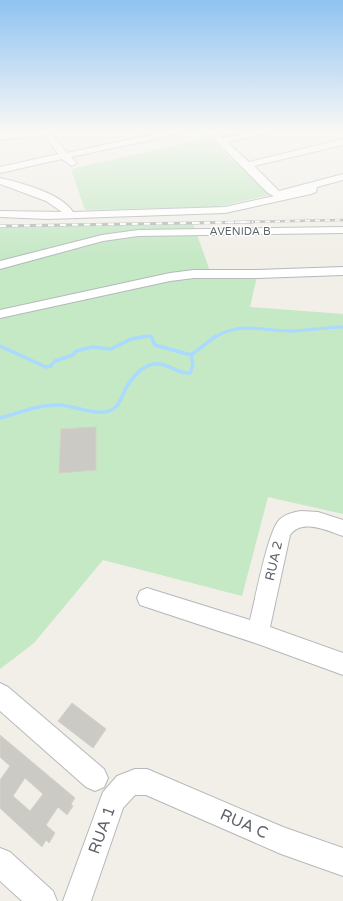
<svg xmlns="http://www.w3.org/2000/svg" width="343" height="901" font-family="'Varela Round',sans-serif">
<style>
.green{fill:#c5e8c5}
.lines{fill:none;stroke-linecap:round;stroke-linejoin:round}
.stream-far1{stroke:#aadaff;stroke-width:3}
.stream{stroke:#aadaff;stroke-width:3.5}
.building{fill:#cccac5;stroke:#d6d1c6;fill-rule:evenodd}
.minor-casing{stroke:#b5b8bc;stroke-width:2}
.minor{fill:#fff;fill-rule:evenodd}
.rail-far1-casing{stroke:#b6b7b8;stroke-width:2.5}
.rail-casing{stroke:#b6b7b8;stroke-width:3}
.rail-far1{stroke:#fff;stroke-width:1.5;stroke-dasharray:5;stroke-linecap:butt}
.rail{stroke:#fff;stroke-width:2;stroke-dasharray:6;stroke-linecap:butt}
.labels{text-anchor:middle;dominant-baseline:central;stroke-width:3;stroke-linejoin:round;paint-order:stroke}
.far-street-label{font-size:11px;fill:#5f6368;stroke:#fff}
.street-label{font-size:13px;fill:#5f6368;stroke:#fff}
.near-street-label{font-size:16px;fill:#5f6368;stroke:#fff}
</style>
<rect width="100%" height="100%" fill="#f1efe8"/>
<!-- green -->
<g class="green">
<polygon points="209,138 270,195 217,207 85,210 71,169"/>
<polygon points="193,223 212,277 257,276 250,307 343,314 343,514 268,497 242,596 103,560 34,643 0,669 0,226"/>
</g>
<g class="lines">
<!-- stream-far1 -->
<g class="stream-far1">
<polyline points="142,337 151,336 152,337"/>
<path d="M215 337C242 321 261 331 290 331 308 331 325 327 343 327"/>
</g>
<!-- stream -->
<g class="stream">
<polyline points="151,336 155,345 191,355"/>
<polyline points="0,346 46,367 51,366 55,361 73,355 76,351 92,347 111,349 131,339 148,336"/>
<path d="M0 418C19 413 40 404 60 405 75 406 90 414 105 412 120 409 120 399 126 388 131 379 140 368 150 365 165 359 176 375 190 373L193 365 191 355 216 336"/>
</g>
</g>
<!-- building -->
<g class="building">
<polygon points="96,427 96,470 59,473 61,429"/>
<polygon points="72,703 106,729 93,748 58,721"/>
<path d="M0 735 75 798 71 804 73 806 67 815 58 807 46 825 55 833 49 843 46 840 42 847 0 808V780L10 766 0 757ZM25 778 43 794 30 811 13 796Z"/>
</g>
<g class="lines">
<!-- minor casing -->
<g class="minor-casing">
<g id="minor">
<polygon points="25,132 51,132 67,153 164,132 178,132 174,135 71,157 77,163 72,166 62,159 0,173 0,167 58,154 44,135 0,140 0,134"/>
<path d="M207 132H216L223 138 251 132H265L264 134 227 142 249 162 343 139V145L254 166 279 191 343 174V180L317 187 316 192 311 194 225 213 47 219 0 217V211L62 212 46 201 0 184V178C21 183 61 193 73 212L225 207 274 196 268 193Z"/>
<polygon points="343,227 343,233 138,236 103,241 0,269 0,261 102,235 138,230"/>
<polygon points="343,267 343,275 257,278 194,278 170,281 0,318 0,310 170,273 194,270 257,270"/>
<path d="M301 511 318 512 343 520V536C328 531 302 518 290 535L270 627 343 653V675L258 644 140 605 137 598 140 591 147 588 250 620C255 601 268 529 280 519 286 514 294 512 301 511Z"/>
<polygon points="0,683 8,687 104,769 108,778 104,787 95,791 86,787 0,711"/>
<polygon points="135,769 147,769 283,827 343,848 343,876 281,854 146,795 135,795 123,808 91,901 63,901 103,792 117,776"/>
<polygon points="0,848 10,852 53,891 57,901 22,901 0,881"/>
</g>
</g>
<!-- minor -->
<use href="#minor" class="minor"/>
<!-- rail-far1 casing -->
<g class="rail-far1-casing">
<polyline id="rail-far1" points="195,223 343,220"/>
</g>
<!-- rail casing -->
<g class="rail-casing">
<polyline id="rail" points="0,226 253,222"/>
</g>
<!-- rail-far1 -->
<use href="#rail-far1" class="rail-far1"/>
<!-- rail -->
<use href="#rail" class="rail"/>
</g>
<!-- sky -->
<linearGradient id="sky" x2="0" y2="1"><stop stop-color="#8fc3f1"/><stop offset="0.51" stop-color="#f9f8f5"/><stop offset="1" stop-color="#f9f8f5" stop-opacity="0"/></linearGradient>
<rect width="343" height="258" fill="url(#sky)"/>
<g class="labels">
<!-- far-street labels -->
<g class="far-street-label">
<text x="240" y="231">AVENIDA B</text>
</g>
<!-- street labels -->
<g class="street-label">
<text transform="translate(274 561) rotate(-77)">RUA 2</text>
</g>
<!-- near-street labels -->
<g class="near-street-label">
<text transform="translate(244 824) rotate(24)">RUA C</text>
<text transform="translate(102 830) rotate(-70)">RUA 1</text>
</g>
</g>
</svg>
